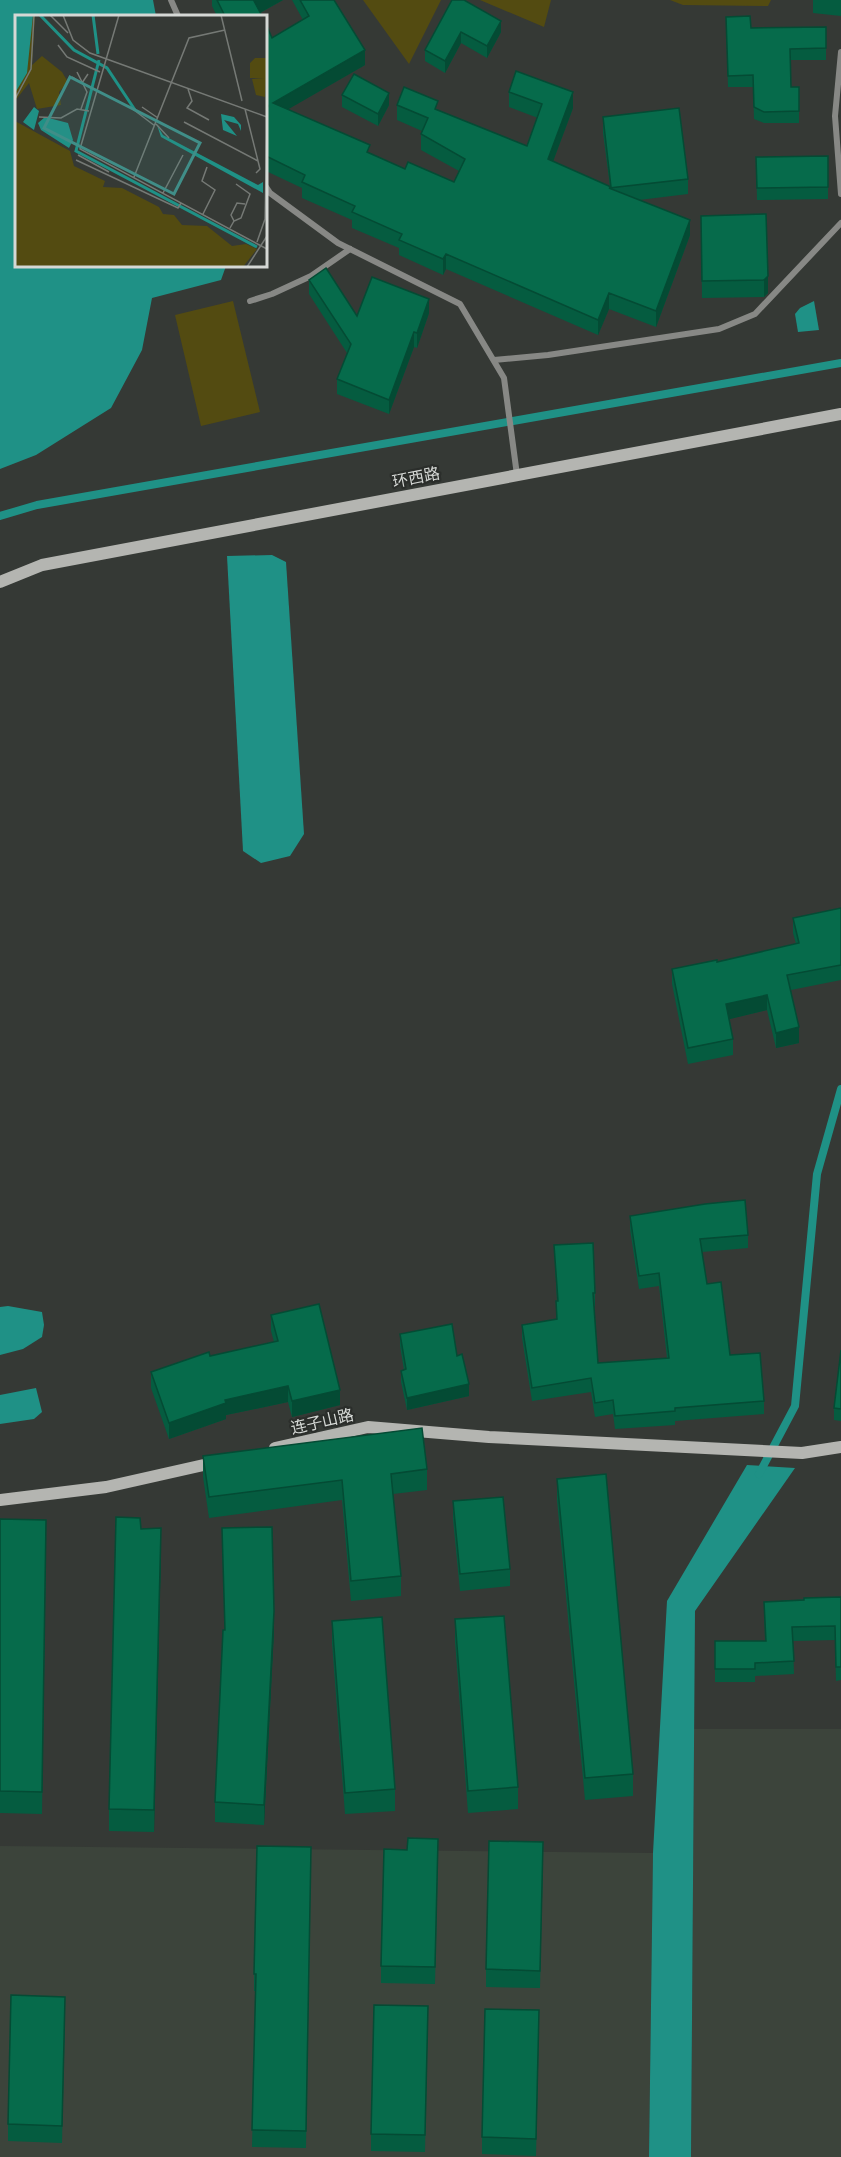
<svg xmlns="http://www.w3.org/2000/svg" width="841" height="2157" font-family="Manrope,'Noto Sans SC',sans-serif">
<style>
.built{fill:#3c443b}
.green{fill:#534b11}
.water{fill:#1f9186}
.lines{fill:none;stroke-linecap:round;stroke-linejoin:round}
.stream{stroke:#1f9186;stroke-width:8}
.street{stroke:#878885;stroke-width:6}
.secondary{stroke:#b4b5b1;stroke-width:12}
.wall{fill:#055c40}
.shaded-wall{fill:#044b34}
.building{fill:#066b4b;stroke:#044b34;stroke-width:1.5}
.labels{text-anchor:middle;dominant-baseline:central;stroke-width:4.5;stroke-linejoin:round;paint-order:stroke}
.street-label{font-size:16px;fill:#d5d8d5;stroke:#2b2e2b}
.inset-river{fill:none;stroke:#1f9186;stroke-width:3}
.inset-road{fill:none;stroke:#757975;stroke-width:1.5}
.view{fill:#408e88;fill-opacity:0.15;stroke:#408e88;stroke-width:3}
.inset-edge{fill:none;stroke:#d5d8d5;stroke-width:3}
</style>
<rect width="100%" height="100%" fill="#353935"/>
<!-- built -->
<g class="built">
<polygon points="694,1729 841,1729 841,2157 691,2157"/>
<polygon points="0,1846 653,1853 649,2157 0,2157"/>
</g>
<!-- green -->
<g class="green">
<polygon points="363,0 441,0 409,64"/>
<polygon points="480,0 551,0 544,27"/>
<polygon points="670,0 771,0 768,6 683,5"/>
<polygon points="233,301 260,412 201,426 175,315"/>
</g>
<!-- water -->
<g class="water">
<polygon points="0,0 153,0 156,16 16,16 16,266 226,266 221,280 152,298 142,350 111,408 36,455 0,469"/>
<polygon points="814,301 819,330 798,332 795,314 800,308"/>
<polygon points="272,555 286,562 304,834 290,856 261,863 243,851 227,556"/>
<polygon points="8,1306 42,1312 44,1325 42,1337 23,1349 0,1355 0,1307"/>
<polygon points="36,1388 42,1412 34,1419 0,1424 0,1395"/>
<polygon points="747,1465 795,1468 695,1611 691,2157 649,2157 653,1853 667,1601"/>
</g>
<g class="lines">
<!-- stream -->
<g class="stream">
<polyline points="0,516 37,505 841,363"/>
<polyline points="759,1474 795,1406 817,1174 841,1089"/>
</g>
<!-- street -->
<g class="street">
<polyline points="171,0 178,16"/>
<polyline points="841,52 835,116 841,194"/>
<polyline points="266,187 270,193 338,243 460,304 504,378 517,475"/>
<polyline points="250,301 272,294 311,276 350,249"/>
<polyline points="494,360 548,355 719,329 755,314 841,223"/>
</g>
<!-- secondary -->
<g class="secondary">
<polyline points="0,582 42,565 841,414"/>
<polyline points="275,1448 368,1427 489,1437 802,1453 841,1447"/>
<polyline points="0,1500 106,1487 217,1462"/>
</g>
</g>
<!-- wall -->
<g class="wall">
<polygon points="212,0 283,0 260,13 262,16 217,16 212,6"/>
<polygon points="292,0 334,0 365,65 288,109 370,153 405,169 454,182 459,171 421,150 421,134 422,131 397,120 397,105 438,110 527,146 538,118 509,107 509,92 573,108 553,161 610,186 603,133 603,117 688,179 688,194 639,200 690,235 656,327 609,309 598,335 446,269 443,275 399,255 399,248 352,228 352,220 302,198 302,188 266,171 266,24 272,38 303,20"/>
<polygon points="452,0 501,32 487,58 461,43 445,73 425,61 425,50"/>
<polygon points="813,0 841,0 841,16 813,13"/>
<polygon points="726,17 751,28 826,27 826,60 790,60 791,87 799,87 799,123 764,123 754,119 753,87 728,87"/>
<polygon points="342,95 389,105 378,126 342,107"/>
<polygon points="828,156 828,199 757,200 756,157"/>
<polygon points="766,214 768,293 764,297 702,298 701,216"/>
<polygon points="309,280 357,316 429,313 417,348 414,347 389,414 337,394 337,379 347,353 309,294"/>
<polygon points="841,908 841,980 791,990 799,1043 776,1048 767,1010 729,1019 733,1039 733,1055 688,1064 672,984 672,969 717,962 796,944 793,933 793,918"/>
<polygon points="630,1216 748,1235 748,1248 702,1252 707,1284 730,1355 764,1401 764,1414 675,1421 675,1425 615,1429 613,1414 595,1417 591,1392 532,1401 522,1338 522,1325 556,1319 556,1301 557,1301 554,1245 595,1293 595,1306 594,1306 598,1363 667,1358 659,1286 639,1289 630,1229"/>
<polygon points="271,1315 340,1405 292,1417 288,1402 226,1415 226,1419 169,1439 151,1388 151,1372 210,1356 274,1342 271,1331"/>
<polygon points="400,1334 457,1356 469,1396 407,1410 401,1382 401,1371 404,1370 400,1346"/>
<polygon points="841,1350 841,1421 834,1420 834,1408"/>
<polygon points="203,1456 427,1469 427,1490 393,1494 401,1576 401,1596 351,1601 342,1500 209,1518 203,1477"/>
<polygon points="557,1479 633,1774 633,1796 585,1800 557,1500"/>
<polygon points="453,1501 510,1569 510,1586 460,1591 453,1519"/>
<polygon points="0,1519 46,1542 42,1814 0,1813"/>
<polygon points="222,1528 274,1631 264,1825 215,1822 215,1802 225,1630"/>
<polygon points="141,1529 161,1550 154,1832 109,1831 109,1809"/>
<polygon points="841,1597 841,1680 836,1681 835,1640 793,1641 794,1674 755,1676 755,1682 715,1682 715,1641 765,1641 764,1602"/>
<polygon points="455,1619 518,1787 518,1809 468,1813 455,1641"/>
<polygon points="332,1621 395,1789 395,1811 345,1814 332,1643"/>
<polygon points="311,1847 306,2148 252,2147 256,1991 254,1991 254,1974"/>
<polygon points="438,1856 435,1984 381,1983 381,1966"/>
<polygon points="543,1859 540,1988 486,1987 486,1969"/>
<polygon points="428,2006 425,2152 371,2151 371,2134"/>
<polygon points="65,2014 62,2143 8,2141 8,2124"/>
<polygon points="539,2027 536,2156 482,2154 482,2137"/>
</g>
<!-- shaded-wall -->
<g class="shaded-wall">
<polygon points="255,0 283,0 254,16 254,1"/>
<polygon points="501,21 501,32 487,58 487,46"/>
<polygon points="461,32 461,43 445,73 445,61"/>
<polygon points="365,50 365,65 273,118 273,103"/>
<polygon points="573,92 573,108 548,175 548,159"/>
<polygon points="389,93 389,105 378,126 378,114"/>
<polygon points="690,220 690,235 656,327 656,311"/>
<polygon points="446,254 446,269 443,275 443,259"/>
<polygon points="768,276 768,293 764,297 764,280"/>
<polygon points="609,293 609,309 598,335 598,320"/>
<polygon points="429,299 429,313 417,348 417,333"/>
<polygon points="414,332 414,347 389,414 389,400"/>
<polygon points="767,995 767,1010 726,1020 726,1004"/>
<polygon points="799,1027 799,1043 776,1048 776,1033"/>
<polygon points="469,1384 469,1396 407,1410 407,1398"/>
<polygon points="288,1386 288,1402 226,1415 226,1419 169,1439 169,1423 225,1400"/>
<polygon points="340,1390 340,1405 292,1417 292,1401"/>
<polygon points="161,1528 161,1550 154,1832 154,1810"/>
<polygon points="274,1611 274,1631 264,1825 264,1805"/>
</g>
<!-- building -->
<g class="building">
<polygon points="217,0 255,0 254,1 262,16 225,16"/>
<polygon points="300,0 334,0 365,50 273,103 370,145 367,152 405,169 408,162 454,182 465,159 421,134 428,118 397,105 404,87 438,101 435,109 527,146 542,104 509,92 516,71 573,92 548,159 611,187 603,117 679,108 688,179 609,188 690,220 656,311 609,293 598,320 446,254 443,259 399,240 402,234 352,212 355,206 302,182 305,175 266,156 266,111 268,106 266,101 266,24 272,38 309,16"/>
<polygon points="452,0 464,0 501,21 487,46 461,32 445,61 425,50"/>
<polygon points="750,16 751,28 826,27 826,48 790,49 791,87 799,87 799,111 764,112 754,107 753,75 728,76 726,17"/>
<polygon points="354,74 389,93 378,114 342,95"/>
<polygon points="828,156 828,187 757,188 756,157"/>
<polygon points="766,214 768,276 764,280 702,281 701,216"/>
<polygon points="326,268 357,316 372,277 429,299 417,333 414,332 389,400 337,379 351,344 309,280"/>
<polygon points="841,908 841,965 787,975 799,1027 776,1033 767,995 726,1004 733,1039 688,1048 672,969 717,960 717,962 799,943 793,918"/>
<polygon points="745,1200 748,1235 700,1239 707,1284 721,1282 730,1355 760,1353 764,1401 675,1408 675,1411 615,1416 613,1400 595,1403 591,1378 532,1388 522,1325 557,1319 556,1301 558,1301 554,1245 593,1243 595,1293 593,1293 598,1363 669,1358 659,1273 639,1276 630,1216 705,1204"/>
<polygon points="319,1304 340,1390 292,1401 288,1386 225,1400 226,1403 169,1423 151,1372 209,1352 210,1356 278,1341 271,1315"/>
<polygon points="452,1324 457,1356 462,1354 469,1384 407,1398 401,1371 406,1369 400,1334"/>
<polygon points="841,1350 841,1409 834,1408"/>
<polygon points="422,1428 427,1469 391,1474 401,1576 351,1581 342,1480 209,1497 203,1456"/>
<polygon points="606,1474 633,1774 585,1778 557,1479"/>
<polygon points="503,1497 510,1569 460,1574 453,1501"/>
<polygon points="116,1517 140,1518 141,1529 161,1528 154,1810 109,1809"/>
<polygon points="0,1519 46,1520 42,1792 0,1791"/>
<polygon points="272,1527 274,1611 264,1805 215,1802 223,1630 225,1630 222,1528"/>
<polygon points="841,1597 841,1667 836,1667 835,1626 792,1627 794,1661 755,1663 755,1669 715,1669 715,1641 766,1641 764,1602 804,1600 804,1598"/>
<polygon points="504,1616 518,1787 468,1791 455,1619"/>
<polygon points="382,1617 395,1789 345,1793 332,1621"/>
<polygon points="408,1838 438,1839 435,1967 381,1966 384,1849 407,1850"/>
<polygon points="489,1841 543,1842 540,1971 486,1969"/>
<polygon points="257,1846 311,1847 306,2131 252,2130 256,1974 254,1974"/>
<polygon points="11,1995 65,1997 62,2126 8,2124"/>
<polygon points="374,2005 428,2006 425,2135 371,2134"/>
<polygon points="485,2009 539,2010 536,2139 482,2137"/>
</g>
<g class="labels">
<!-- street labels -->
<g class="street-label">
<text transform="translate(416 477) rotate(-11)">环西路</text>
<text transform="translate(322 1421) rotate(-13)">连子山路</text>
</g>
</g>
<!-- overview -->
<g transform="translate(15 15)">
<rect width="252" height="252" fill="#353935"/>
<path d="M0 0H20L17 50 27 41 47 57 53 67 44 77 46 90 22 94 14 68 0 86ZM240 43H252L250 82 241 80 237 64 249 63H235V48ZM0 106 55 136 59 151 90 166 88 172 107 173 144 192 148 199 159 200 167 210 192 211 217 231 231 229 242 234 228 252H0Z" fill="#534b11"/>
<path d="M0 0H18L12 58 0 78ZM19 92 24 96 19 115 8 107ZM206 99 219 102 226 110V116L223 109 209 105 222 121 208 115ZM30 102 53 108 58 125 54 133 26 115 23 108ZM142 110 148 120 243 170 248 167V178L146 122Z" fill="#1f9186"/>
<path class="inset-river" d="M25 0 59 35 92 53 120 95M78 0 83 39M84 45 61 136 242 232"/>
<path class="inset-road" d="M35 0 53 18M48 0 58 25 75 38 252 102M104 0 65 134 252 234M206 0 227 86M43 30 52 42 85 57M62 57 72 77 66 94M57 62 67 68 73 59M173 74 177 86 172 93 194 105M0 84 16 54 19 0M115 92 140 111M127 92 143 103M230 94 245 154 241 158M24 102 46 103 62 94 74 96M169 107 243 146M141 109 154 123M63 140 94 157M61 145 163 193 166 188M119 162 174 23 210 15M148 178 168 140M188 199 200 175 187 166 192 152M219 206 216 200 222 188 230 189M215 213 219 206 226 203 235 179 221 169M242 227 250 204 252 108M232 252 252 221"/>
<path class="view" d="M55 62 185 128 159 179 29 113Z"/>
<rect width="252" height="252" class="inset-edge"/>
</g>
</svg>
